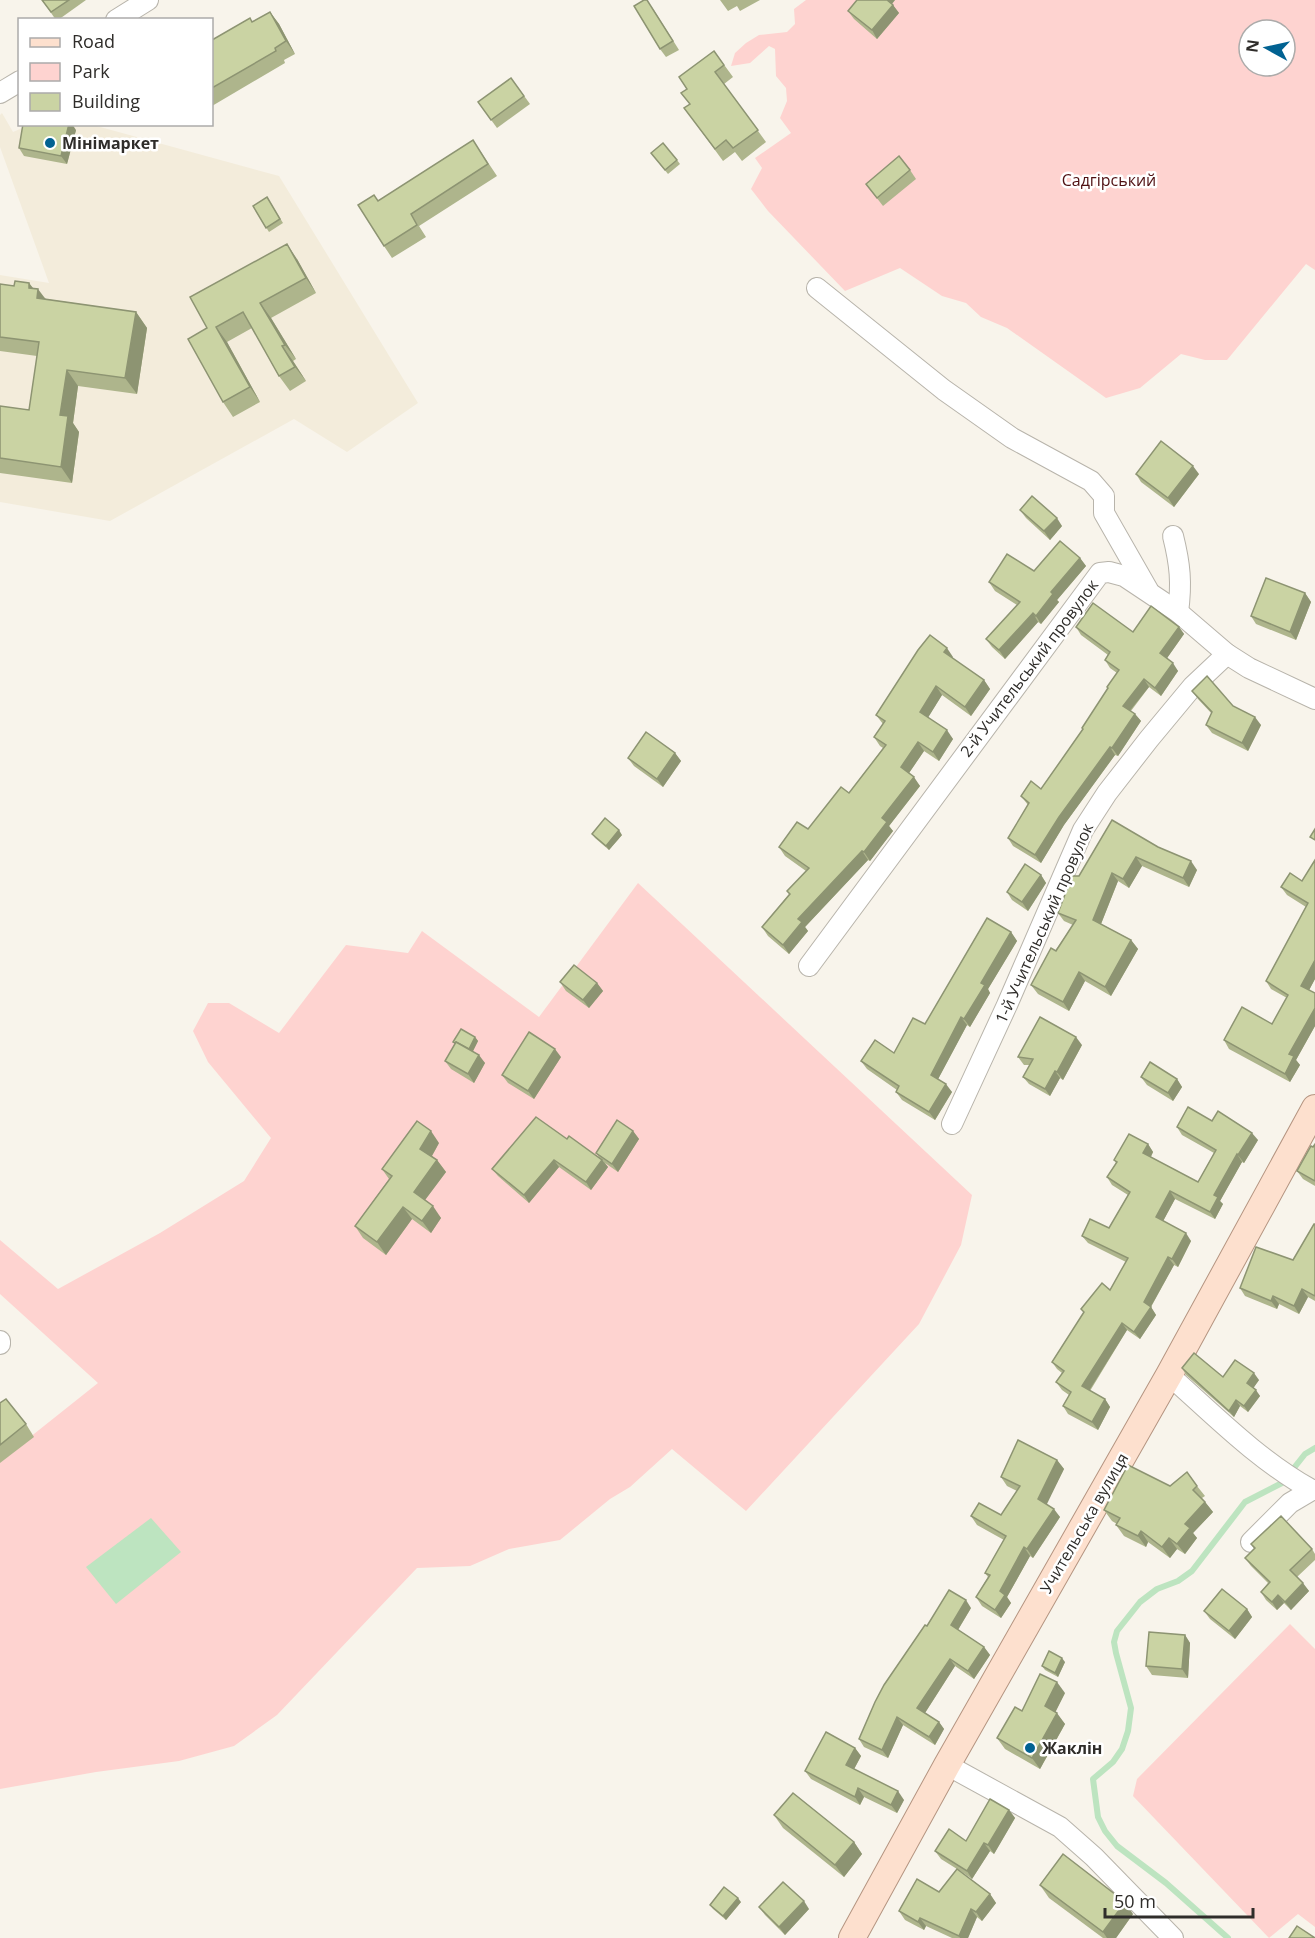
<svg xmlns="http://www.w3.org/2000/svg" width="1315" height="1938" font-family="'Open Sans',sans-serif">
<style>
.built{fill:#f3ecdb}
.green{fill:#fed3d0;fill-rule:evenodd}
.water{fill:#bde4c0}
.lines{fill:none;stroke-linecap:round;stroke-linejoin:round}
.stream{stroke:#bde4c0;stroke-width:6}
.minor-casing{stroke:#b8b4ab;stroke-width:22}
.major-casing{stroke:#b49480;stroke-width:28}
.minor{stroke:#fff;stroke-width:20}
.major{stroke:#fde0ce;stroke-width:26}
.wall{fill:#aeb58c}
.shaded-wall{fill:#8d9472}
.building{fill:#cad3a3;stroke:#8d9472;stroke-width:1.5}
.poi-dot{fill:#016292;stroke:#fff;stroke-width:2}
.labels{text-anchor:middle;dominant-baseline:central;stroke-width:5;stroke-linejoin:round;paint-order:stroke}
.poi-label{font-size:16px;font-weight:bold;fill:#2f2d2a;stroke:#fff;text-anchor:start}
.park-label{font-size:16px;fill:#4f1012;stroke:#fff}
.street-label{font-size:16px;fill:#2f2d2a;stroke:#fff}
</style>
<rect width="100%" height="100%" fill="#f8f4eb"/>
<!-- built -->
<polygon class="built" points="2,113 13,132 29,125 93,125 279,176 418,403 347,452 294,419 110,521 0,502 0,275 49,283 0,147 0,115"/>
<!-- green -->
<g class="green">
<path d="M806 0H1315V270L1306 264 1227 360H1205L1181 354 1140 388 1106 398 1007 328 981 317 966 303 942 296 900 268 845 291 768 211 751 189 762 168 755 158 791 133 780 118 787 101 786 88 776 76 775 49 769 46 750 63 731 66 735 53 746 43 759 35 787 32 795 24 794 9ZM1249 30H1285V66H1249Z"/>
<polygon points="638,883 972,1195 961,1245 919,1324 746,1511 672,1449 630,1487 610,1499 560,1540 509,1549 470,1566 417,1568 277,1715 234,1746 179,1761 96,1772 0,1789 0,1461 98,1383 0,1294 0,1240 58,1289 160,1233 244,1181 271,1138 208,1062 193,1031 208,1003 229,1003 279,1033 346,945 408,953 422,931 539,1017"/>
<polygon points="1290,1624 1315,1649 1315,1927 1298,1914 1269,1938 1133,1796 1137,1779"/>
</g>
<!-- water -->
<polygon class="water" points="151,1518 181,1552 116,1604 86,1567"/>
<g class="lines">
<!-- stream -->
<polyline class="stream" points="1228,1938 1166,1883 1117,1846 1105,1831 1098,1817 1093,1779 1113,1762 1122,1749 1128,1731 1131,1708 1116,1653 1114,1642 1117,1631 1140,1602 1157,1589 1178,1581 1192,1571 1245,1502 1282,1483 1305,1454 1315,1448"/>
<!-- minor casing -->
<g class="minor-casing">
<g id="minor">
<polyline points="116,20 148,0"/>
<polyline points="0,93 20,81"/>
<polyline points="817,288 944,390 1012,438 1091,481 1104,496 1104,513 1148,590"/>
<path d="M1173 536C1180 564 1182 583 1178 612"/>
<polyline points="809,966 1100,573 1109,572 1124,576 1178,612 1227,654 1249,668 1315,699"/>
<polyline points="952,1124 1007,1005 1083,830 1107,793 1149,739 1193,686 1227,654"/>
<polyline points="0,1341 0,1344"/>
<path d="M1169 1375C1215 1416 1258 1460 1312 1490H1315"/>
<polyline points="1251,1542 1290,1503 1312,1490"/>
<polyline points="947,1765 1060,1827 1094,1857 1173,1938"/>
</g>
</g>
<!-- major casing -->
<g class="major-casing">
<polyline id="major" points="852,1938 947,1765 1169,1375 1315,1108"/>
</g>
<!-- minor -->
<use href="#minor" class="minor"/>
<!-- major -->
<use href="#major" class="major"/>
</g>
<!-- wall -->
<g class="wall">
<polygon points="42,0 86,0 58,20 56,20"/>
<polygon points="720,0 760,0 740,11 737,6 728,11"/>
<polygon points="895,0 892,4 899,13 877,39 854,19 848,11"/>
<polygon points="652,7 679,50 666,57 660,49"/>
<polygon points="270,12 279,24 295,54 284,60 285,63 212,106 212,40 250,18 252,22"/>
<polygon points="714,51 733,77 724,84 766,142 742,161 735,152 723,161 693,120 687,89"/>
<polygon points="511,78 530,104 497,128 478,102"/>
<polygon points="76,130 67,164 24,156 19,148"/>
<polygon points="481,152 497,176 419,226 426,237 392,258 384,246 378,201"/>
<polygon points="654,157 677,160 680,164 668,174"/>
<polygon points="910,170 916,179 883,206 866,184"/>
<polygon points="267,197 283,223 269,232 253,206"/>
<polygon points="297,259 316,293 271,318 296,359 293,361 306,381 290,391 279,376 252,328 227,342 260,402 233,417 223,402 207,328"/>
<polygon points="29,283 33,288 46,299 136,312 147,328 137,394 78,386 73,423 79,432 72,483 0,473 0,406 29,410 37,356 0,351 0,284 14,286"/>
<polygon points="1136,474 1199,474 1174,507 1141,482"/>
<polygon points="1020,510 1062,526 1050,540 1026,518"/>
<polygon points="1080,558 1086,566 1057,600 1059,602 1041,624 1038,622 1005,659 992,647 986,639 1017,605 995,591 989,582 1034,571"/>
<polygon points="1305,593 1311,602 1296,640 1256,624 1251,616"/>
<polygon points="1076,627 1133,632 1179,627 1184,634 1167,658 1178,671 1161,696 1149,687 1131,711 1135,714 1141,721 1118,756 1115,755 1064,825 1041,863 1013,846 1008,838 1028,805 1021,796 1041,789 1083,729 1082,728 1108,689 1107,687 1117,673 1110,668 1105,660 1108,655 1081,635"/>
<polygon points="953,657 952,658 984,680 990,689 971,716 942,695 928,717 953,739 939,761 924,751 909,773 920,786 889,826 893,831 870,861 868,860 805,927 808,931 789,954 768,936 762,927 789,894 787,891 806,871 785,856 779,847 808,829 849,793 883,748 880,746 874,737 883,724 876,715"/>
<polygon points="1192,691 1261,725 1248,751 1212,733 1206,725 1212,714 1198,699"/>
<polygon points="675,753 681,761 663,787 634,766 628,758"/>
<polygon points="592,834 622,835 609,850 595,838"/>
<polygon points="1158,847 1197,870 1189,887 1142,866 1129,888 1118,881 1101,924 1131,940 1138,949 1111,996 1085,981 1069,1011 1038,994 1031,985 1073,925 1064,921 1058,913 1079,876"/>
<polygon points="1315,860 1315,979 1309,990 1315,993 1315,1026 1296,1060 1300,1065 1290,1082 1229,1049 1224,1040 1272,1024 1287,998 1271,989 1266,981 1306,907 1287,895 1281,887 1302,881"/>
<polygon points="1041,875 1046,883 1028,911 1012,900 1007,892"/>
<polygon points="1011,932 1017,941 988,989 990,993 970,1027 967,1025 938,1079 952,1092 935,1120 902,1100 896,1092 897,1090 867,1069 861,1061 894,1053 925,1024"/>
<polygon points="560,982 597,983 603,991 589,1008 566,991"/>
<polygon points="475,1037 478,1041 473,1051 485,1063 474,1083 451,1069 445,1061 455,1044 453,1042"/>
<polygon points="1082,1045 1063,1080 1060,1078 1050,1096 1029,1084 1023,1077 1030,1065 1024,1065 1018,1057"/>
<polygon points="561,1057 534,1099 508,1083 502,1075"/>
<polygon points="1141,1077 1177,1079 1182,1087 1173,1101 1147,1085"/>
<polygon points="1212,1121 1258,1140 1244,1163 1242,1162 1220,1201 1223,1204 1215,1219 1175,1199 1163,1221 1191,1241 1178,1267 1174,1265 1151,1307 1156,1315 1140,1339 1127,1330 1090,1391 1105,1399 1110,1407 1098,1430 1068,1414 1063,1406 1069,1395 1062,1390 1056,1382 1062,1373 1057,1369 1052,1362 1084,1313 1081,1309 1110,1290 1126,1262 1088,1243 1082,1236 1109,1228 1128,1195 1112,1185 1107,1177 1116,1163 1114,1160 1148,1144 1153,1152 1151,1157 1198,1182 1214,1153 1182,1135 1177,1127"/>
<polygon points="633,1131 639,1139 618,1172 605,1163 608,1167 591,1190 559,1167 529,1203 498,1176 492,1169 567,1139 599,1157 596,1153"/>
<polygon points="439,1143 432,1156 437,1160 446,1172 425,1200 441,1218 431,1233 412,1219 386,1255 363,1238 355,1226 389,1179 382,1169"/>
<polygon points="1315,1144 1315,1186 1303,1179 1297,1171"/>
<polygon points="1315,1224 1315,1301 1308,1297 1299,1314 1279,1304 1277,1309 1245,1296 1240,1288 1293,1260"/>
<polygon points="1182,1368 1223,1377 1259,1380 1253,1388 1260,1396 1248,1412 1240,1406 1234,1417 1186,1375"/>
<polygon points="0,1403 26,1424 34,1437 0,1463"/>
<polygon points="1057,1460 1064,1469 1046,1504 1060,1517 1033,1558 1030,1556 1007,1597 1011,1603 1001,1618 982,1606 976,1597 988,1577 985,1573 1004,1540 977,1525 971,1516 1001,1515 1017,1491 1007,1486 1001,1477"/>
<polygon points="1170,1486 1197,1486 1205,1496 1202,1498 1213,1512 1193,1533 1197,1538 1185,1554 1177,1549 1170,1558 1148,1542 1146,1547 1124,1536 1116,1525 1117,1524 1112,1521 1104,1510"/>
<polygon points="1251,1544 1312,1549 1315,1554 1315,1560 1297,1577 1309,1591 1291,1610 1284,1603 1277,1610 1266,1600 1261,1592 1268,1583 1251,1566 1245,1558 1254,1549"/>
<polygon points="971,1608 958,1630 984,1647 990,1655 974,1679 955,1666 925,1713 939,1722 944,1729 935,1745 903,1725 888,1758 864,1747 859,1739 927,1626"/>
<polygon points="1247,1609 1252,1617 1235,1639 1210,1619 1204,1611"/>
<polygon points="1185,1635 1190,1643 1188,1678 1152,1675 1146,1666"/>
<polygon points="1065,1662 1058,1677 1045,1670 1042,1666"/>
<polygon points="1065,1693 1055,1712 1065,1724 1040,1769 1005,1749 997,1738 1022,1711"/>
<polygon points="855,1748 861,1756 854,1769 904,1800 897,1813 864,1797 860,1805 811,1779 805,1771"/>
<polygon points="1009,1810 1015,1818 994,1854 990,1851 972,1879 959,1870 990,1894 996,1903 982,1921 977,1917 968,1938 952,1938 926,1926 924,1930 905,1920 899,1911 939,1892 957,1869 941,1859 935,1851 966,1841"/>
<polygon points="774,1815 854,1842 862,1854 844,1877 783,1828"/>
<polygon points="1040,1885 1133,1914 1116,1938 1103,1938 1049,1898"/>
<polygon points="741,1902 726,1920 713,1909 710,1905"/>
<polygon points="759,1907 809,1909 785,1935 765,1915"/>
</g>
<!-- shaded-wall -->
<g class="shaded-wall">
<polygon points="886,0 895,0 890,6"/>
<polygon points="893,5 899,13 877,39 872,30"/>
<polygon points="270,12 279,24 295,54 286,41"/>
<polygon points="69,124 72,124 76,130 67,164 61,156"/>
<polygon points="287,244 297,259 316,293 306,278"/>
<polygon points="29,283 38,295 38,289 50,305 49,314 29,288"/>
<polygon points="260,303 271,318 296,359 285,345"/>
<polygon points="136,312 147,328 137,394 125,378"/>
<polygon points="216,327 227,342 260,402 250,387"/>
<polygon points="282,346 293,361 306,381 295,367"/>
<polygon points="67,370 78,386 73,423 79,432 72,483 61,467 60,415"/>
<polygon points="1193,466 1199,474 1174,507 1168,498"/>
<polygon points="1057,518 1062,526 1050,540 1044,531"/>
<polygon points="1080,558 1086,566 1057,600 1059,602 1041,624 1036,616 1051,592"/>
<polygon points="1305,593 1311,602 1296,640 1290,632"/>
<polygon points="1033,613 1038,622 1005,659 999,650"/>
<polygon points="1179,627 1184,634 1165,661 1160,653"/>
<polygon points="947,648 953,657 950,661 944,652"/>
<polygon points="1173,663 1178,671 1161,696 1155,688"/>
<polygon points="1144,679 1149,687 1128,713 1123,706"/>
<polygon points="984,680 990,689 971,716 965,707"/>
<polygon points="936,686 942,695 926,721 920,712"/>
<polygon points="1135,714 1141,721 1118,756 1112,748"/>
<polygon points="1255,717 1261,725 1248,751 1242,743"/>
<polygon points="947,730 953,739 939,761 933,752"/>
<polygon points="918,742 924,751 907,776 901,767"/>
<polygon points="1110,747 1115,755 1064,825 1041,863 1035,855 1059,817"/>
<polygon points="675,753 681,761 663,787 657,779"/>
<polygon points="914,777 920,786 889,826 893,831 870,861 864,852 882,818"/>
<polygon points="619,830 622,835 609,850 606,846"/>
<polygon points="862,851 868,860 805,927 808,931 789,954 783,945 798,919"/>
<polygon points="1136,857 1142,866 1129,888 1123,879"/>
<polygon points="1191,861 1197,870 1189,887 1183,878"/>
<polygon points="1112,873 1118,881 1099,929 1093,920"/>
<polygon points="1041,875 1046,883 1028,911 1022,902"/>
<polygon points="1011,932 1017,941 988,989 990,993 970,1027 964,1019 981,983"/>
<polygon points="1131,940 1138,949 1111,996 1105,987"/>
<polygon points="1315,960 1315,979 1307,994 1301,986"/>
<polygon points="1079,972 1085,981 1069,1011 1063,1002"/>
<polygon points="597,983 603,991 589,1008 583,1000"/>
<polygon points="1315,1008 1315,1026 1296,1060 1300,1065 1290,1082 1285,1074 1289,1054"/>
<polygon points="961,1017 967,1025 936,1083 931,1075"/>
<polygon points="475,1037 478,1041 471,1055 468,1051"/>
<polygon points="1076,1037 1082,1045 1063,1080 1057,1072"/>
<polygon points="555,1049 561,1057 534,1099 528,1091"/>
<polygon points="479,1055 485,1063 474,1083 468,1074"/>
<polygon points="1055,1071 1060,1078 1050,1096 1045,1089"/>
<polygon points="1177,1079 1182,1087 1173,1101 1168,1093"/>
<polygon points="946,1084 952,1092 935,1120 929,1112"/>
<polygon points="431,1131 439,1143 429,1161 420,1149"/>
<polygon points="633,1131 639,1139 618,1172 612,1164"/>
<polygon points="1252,1133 1258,1140 1244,1163 1238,1155"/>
<polygon points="1148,1144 1153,1152 1149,1160 1143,1153"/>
<polygon points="1237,1154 1242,1162 1220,1201 1223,1204 1215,1219 1210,1212 1214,1195"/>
<polygon points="437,1160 446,1172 422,1204 414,1192"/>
<polygon points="554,1160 559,1167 529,1203 524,1195"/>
<polygon points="602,1160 608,1167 591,1190 586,1182"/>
<polygon points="1170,1191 1175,1199 1161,1225 1156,1217"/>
<polygon points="433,1206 441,1218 431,1233 422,1221"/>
<polygon points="403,1207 412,1219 386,1255 377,1242"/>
<polygon points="1186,1233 1191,1241 1178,1267 1172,1259"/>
<polygon points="1168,1257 1174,1265 1149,1310 1144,1302"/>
<polygon points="1302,1289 1308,1297 1299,1314 1294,1306"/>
<polygon points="1273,1296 1279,1304 1277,1309 1271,1301"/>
<polygon points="1151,1307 1156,1315 1140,1339 1134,1332"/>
<polygon points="1122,1323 1127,1330 1087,1394 1082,1386"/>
<polygon points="1254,1373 1259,1380 1252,1390 1247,1383"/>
<polygon points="1256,1390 1260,1396 1248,1412 1244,1406"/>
<polygon points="1105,1399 1110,1407 1098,1430 1092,1422"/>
<polygon points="1236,1400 1240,1406 1234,1417 1229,1411"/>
<polygon points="1057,1460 1064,1469 1045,1508 1038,1499"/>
<polygon points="1205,1502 1213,1512 1193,1533 1197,1538 1185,1554 1177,1544 1185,1524"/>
<polygon points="1054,1509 1060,1517 1033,1558 1027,1549"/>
<polygon points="1141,1531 1148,1542 1146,1547 1138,1536"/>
<polygon points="1169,1538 1177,1549 1170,1558 1162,1547"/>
<polygon points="1024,1547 1030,1556 1007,1597 1011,1603 1001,1618 995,1610 1000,1591"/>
<polygon points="1303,1583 1309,1591 1291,1610 1285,1602"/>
<polygon points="1278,1595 1284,1603 1277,1610 1272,1602"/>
<polygon points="966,1600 971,1608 956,1633 951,1625"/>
<polygon points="1247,1609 1252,1617 1235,1639 1229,1631"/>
<polygon points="1185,1635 1190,1643 1188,1678 1182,1669"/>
<polygon points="984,1647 990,1655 974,1679 968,1671"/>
<polygon points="1062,1658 1065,1662 1058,1677 1055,1673"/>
<polygon points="950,1659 955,1666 923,1716 917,1708"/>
<polygon points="1057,1682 1065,1693 1053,1717 1045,1706"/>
<polygon points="1057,1713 1065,1724 1040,1769 1032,1758"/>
<polygon points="897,1717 903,1725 888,1758 882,1750"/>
<polygon points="939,1722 944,1729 935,1745 929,1737"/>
<polygon points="855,1748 861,1756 852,1773 846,1765"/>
<polygon points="858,1788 864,1797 860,1805 855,1797"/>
<polygon points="898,1791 904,1800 897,1813 891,1805"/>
<polygon points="1009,1810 1015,1818 994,1854 988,1845"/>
<polygon points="854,1842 862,1854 844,1877 835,1865"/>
<polygon points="984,1843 990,1851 972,1879 967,1871"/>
<polygon points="990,1894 996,1903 982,1921 976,1912"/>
<polygon points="738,1898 741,1902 726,1920 723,1916"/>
<polygon points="804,1901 809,1909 785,1935 779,1927"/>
<polygon points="1125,1902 1133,1914 1116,1938 1107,1938 1103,1932"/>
<polygon points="971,1909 977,1917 968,1938 960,1938 959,1936"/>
<polygon points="920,1918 926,1926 924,1930 918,1922"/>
</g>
<!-- building -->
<g class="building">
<polygon points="42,0 69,0 51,12"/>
<polygon points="644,0 647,0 673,41 660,49 634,6"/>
<polygon points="857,0 887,0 893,5 872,30 848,11"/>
<polygon points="270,12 286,41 275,48 276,51 212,88 212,40 250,18 252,22"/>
<polygon points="714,51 724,65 715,72 758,130 733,148 726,140 715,149 684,108 690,104 681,93 687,89 679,77"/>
<polygon points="511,78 524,96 491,120 478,102"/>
<polygon points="23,124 69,124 61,156 19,148"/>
<polygon points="473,140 488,164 411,214 417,225 384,246 358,205 374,195 378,201"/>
<polygon points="663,143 677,160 665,170 651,153"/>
<polygon points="899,156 910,170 877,198 866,184"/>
<polygon points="267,197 280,219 266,228 253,206"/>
<polygon points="287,244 306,278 260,303 285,345 282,346 295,367 279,376 243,312 216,327 250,387 223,402 188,339 207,328 190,297"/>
<polygon points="15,281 29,283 29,288 38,289 37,298 136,312 125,378 67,370 60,415 68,416 61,467 0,458 0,406 29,410 39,342 0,337 0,284 14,286"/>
<polygon points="1161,441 1193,466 1168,498 1136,474"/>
<polygon points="1032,496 1057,518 1044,531 1020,510"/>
<polygon points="1060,541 1080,558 1051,592 1053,594 1036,616 1033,613 999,650 986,639 1020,602 989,582 1007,554 1034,571"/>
<polygon points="1266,578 1305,593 1290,632 1251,616"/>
<polygon points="1093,603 1133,632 1151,606 1179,627 1160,653 1173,663 1155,688 1144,679 1123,706 1135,714 1112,748 1110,747 1059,817 1035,855 1008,838 1029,803 1021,796 1031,781 1041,789 1083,729 1082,728 1108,688 1107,687 1119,670 1105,660 1110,652 1076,627"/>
<polygon points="930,635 947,648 944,652 984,680 965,707 936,686 920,712 947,730 933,752 918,742 901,767 914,777 882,818 887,822 864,852 862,851 798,919 802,922 783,945 762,927 790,894 787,891 809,868 779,847 797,822 808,829 841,787 849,793 886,745 874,737 885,721 876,715 918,650"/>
<polygon points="1207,676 1233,706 1255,717 1242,743 1206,725 1212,712 1192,691"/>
<polygon points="646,732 675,753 657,779 628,758"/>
<polygon points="605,818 619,830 606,846 592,834"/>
<polygon points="1112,820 1158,847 1191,861 1183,878 1136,857 1123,879 1112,873 1093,920 1131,940 1105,987 1079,972 1063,1002 1031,985 1051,948 1056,951 1076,920 1058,913 1072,876 1079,876"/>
<polygon points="1315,829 1315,840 1310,837"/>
<polygon points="1315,860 1315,960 1301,986 1315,993 1315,1008 1289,1054 1294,1056 1285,1074 1224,1040 1242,1007 1272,1024 1288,995 1266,981 1308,903 1281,887 1290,873 1302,881"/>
<polygon points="1025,864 1041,875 1022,902 1007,892"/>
<polygon points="987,918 1011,932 981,983 985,985 964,1019 961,1017 931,1075 946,1084 929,1112 896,1092 899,1086 861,1061 875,1040 894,1053 913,1018 925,1024"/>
<polygon points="574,965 597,983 583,1000 560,982"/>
<polygon points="1040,1017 1076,1037 1057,1072 1055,1071 1045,1089 1023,1077 1033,1059 1018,1057"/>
<polygon points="461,1029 475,1037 469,1049 456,1042 455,1043 453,1042"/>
<polygon points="529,1032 555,1049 528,1091 502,1075"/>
<polygon points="456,1042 479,1055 468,1074 445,1061"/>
<polygon points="1150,1062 1177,1079 1168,1093 1141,1077"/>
<polygon points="1188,1107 1212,1121 1218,1111 1252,1133 1238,1155 1237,1154 1214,1195 1218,1197 1210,1212 1170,1191 1156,1217 1186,1233 1172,1259 1168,1257 1144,1302 1151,1307 1134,1332 1122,1323 1082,1386 1105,1399 1092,1422 1063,1406 1071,1392 1056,1382 1064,1371 1052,1362 1084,1312 1081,1309 1102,1283 1110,1290 1128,1258 1082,1236 1090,1219 1109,1228 1130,1192 1107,1177 1117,1162 1114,1160 1129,1134 1148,1144 1143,1153 1198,1182 1216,1150 1177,1127"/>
<polygon points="536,1117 567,1139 569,1136 602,1160 586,1182 554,1160 524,1195 492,1169"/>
<polygon points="617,1120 633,1131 612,1164 596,1153"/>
<polygon points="417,1121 431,1131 420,1149 437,1160 414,1192 433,1206 422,1221 403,1207 377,1242 355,1226 392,1176 382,1169"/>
<polygon points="1315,1144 1315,1181 1297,1171 1311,1146 1313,1147"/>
<polygon points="1314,1224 1315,1224 1315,1296 1302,1289 1294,1306 1273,1296 1271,1301 1240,1288 1256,1247 1293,1260"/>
<polygon points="1194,1353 1223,1377 1235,1360 1254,1373 1247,1383 1256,1390 1244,1406 1236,1400 1229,1411 1182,1368"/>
<polygon points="6,1399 26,1424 0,1445 0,1403"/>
<polygon points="1018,1440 1057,1460 1038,1499 1054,1509 1027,1549 1024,1547 1000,1591 1005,1595 995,1610 976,1597 990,1575 985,1573 1006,1536 971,1516 979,1503 1001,1515 1020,1486 1001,1477"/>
<polygon points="1128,1465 1170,1486 1187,1472 1197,1486 1193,1490 1205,1502 1185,1524 1190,1528 1177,1544 1169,1538 1162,1547 1141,1531 1138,1536 1116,1525 1120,1518 1104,1510"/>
<polygon points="1281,1516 1312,1549 1290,1570 1303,1583 1285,1602 1278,1595 1272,1602 1261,1592 1270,1582 1245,1558 1255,1548 1251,1544"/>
<polygon points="1222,1589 1247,1609 1229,1631 1204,1611"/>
<polygon points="949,1590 966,1600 951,1625 984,1647 968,1671 950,1659 917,1708 939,1722 929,1737 897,1717 882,1750 859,1739 875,1702 884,1685 925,1625 927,1626"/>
<polygon points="1149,1632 1185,1635 1182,1669 1146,1666"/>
<polygon points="1049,1651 1062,1658 1055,1673 1042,1666"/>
<polygon points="1040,1674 1057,1682 1045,1706 1057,1713 1032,1758 997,1738 1015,1707 1022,1711"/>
<polygon points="826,1732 855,1748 846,1765 898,1791 891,1805 858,1788 855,1797 805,1771"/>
<polygon points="793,1793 854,1842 835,1865 774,1815"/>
<polygon points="990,1799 1009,1810 988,1845 984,1843 967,1871 935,1851 949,1829 966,1841"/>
<polygon points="1063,1854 1125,1902 1103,1932 1040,1885"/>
<polygon points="957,1869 990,1894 976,1912 971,1909 959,1936 920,1918 918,1922 899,1911 917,1879 939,1892"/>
<polygon points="783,1882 804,1901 779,1927 759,1907"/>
<polygon points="724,1887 738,1898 723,1916 710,1905"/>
<polygon points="1297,1926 1315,1938 1289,1938"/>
</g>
<!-- markers -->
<g class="poi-dot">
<circle cx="50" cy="143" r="6"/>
<circle cx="1030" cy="1748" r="6"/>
</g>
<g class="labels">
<!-- poi labels -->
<g class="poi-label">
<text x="62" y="143">Мінімаркет</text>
<text x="1042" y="1748">Жаклін</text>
</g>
<!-- park labels -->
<g class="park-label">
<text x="1109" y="180">Садгірський</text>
</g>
<!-- street labels -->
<g class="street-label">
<text transform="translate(1029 668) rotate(-53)">2-й Учительський провулок</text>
<text transform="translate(1044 923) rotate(-66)">1-й Учительський провулок</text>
<text transform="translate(1084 1523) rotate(-60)">Учительська вулиця</text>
</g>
</g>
<!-- legend -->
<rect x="18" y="18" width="195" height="108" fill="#ffffff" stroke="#acabaa" stroke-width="1.5"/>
<rect x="30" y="38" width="30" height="9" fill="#fde0ce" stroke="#acabaa" stroke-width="1.5"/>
<text x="72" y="48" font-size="18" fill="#2f2d2a">Road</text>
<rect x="30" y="63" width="30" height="18" fill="#fed3d0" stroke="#acabaa" stroke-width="1.5"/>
<text x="72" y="78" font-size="18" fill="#2f2d2a">Park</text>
<rect x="30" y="93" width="30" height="18" fill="#cad3a3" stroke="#acabaa" stroke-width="1.5"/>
<text x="72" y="108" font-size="18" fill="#2f2d2a">Building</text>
<!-- north arrow -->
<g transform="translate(1267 48) rotate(278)"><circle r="28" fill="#ffffff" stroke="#acabaa" stroke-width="1.5"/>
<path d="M0-4.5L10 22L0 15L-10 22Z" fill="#016292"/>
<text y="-9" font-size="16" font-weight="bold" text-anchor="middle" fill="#2f2d2a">N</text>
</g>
<!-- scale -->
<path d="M1105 1908v9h148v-9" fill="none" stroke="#2f2d2a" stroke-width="3"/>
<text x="1114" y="1908" font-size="18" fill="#2f2d2a" stroke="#ffffff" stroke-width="4.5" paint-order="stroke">50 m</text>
</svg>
